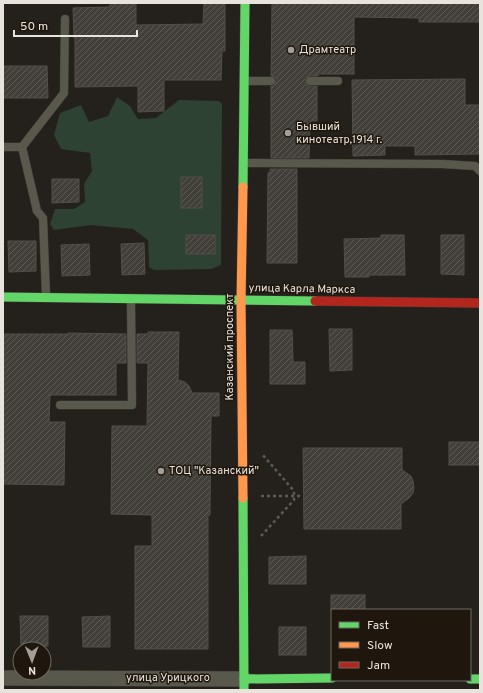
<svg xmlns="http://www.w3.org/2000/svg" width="483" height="693" font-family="Overpass,sans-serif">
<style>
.park{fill:#2d4232}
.building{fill:url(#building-hatch);stroke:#524e4a}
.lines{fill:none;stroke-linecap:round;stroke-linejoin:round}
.lane-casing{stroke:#3f3b37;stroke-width:9}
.street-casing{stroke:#3f3b37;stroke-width:16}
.fast-casing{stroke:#3f3b37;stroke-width:10}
.slow-casing{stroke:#3f3b37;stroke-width:10}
.jam-casing{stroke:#3f3b37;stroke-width:10}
.path{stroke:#5c5c53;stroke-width:2.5;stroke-dasharray:3 3;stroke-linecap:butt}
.lane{stroke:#58584d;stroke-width:8}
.street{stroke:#58584d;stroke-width:15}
.fast{stroke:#63d668;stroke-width:9}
.slow{stroke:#ff974d;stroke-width:9}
.jam{stroke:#b3261e;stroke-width:9}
.poi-dot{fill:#a39f98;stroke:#1f170e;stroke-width:1.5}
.labels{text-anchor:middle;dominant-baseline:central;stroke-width:3;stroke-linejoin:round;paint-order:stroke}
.poi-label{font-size:11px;fill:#e8e3dc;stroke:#1f170e;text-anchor:start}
.street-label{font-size:11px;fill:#e8e3dc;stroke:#1f170e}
</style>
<defs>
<pattern id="building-hatch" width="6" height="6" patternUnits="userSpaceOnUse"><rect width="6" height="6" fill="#423f3a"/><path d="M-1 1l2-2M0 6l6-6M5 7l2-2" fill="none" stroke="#5d5b56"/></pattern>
</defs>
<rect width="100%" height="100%" fill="#24201b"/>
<!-- park -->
<polygon class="park" points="117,97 130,106 138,119 156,118 179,100 219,101 222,104 221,265 211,269 154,270 149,267 148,240 133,229 91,225 54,230 50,224 55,209 74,209 85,202 84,184 92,171 90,153 61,149 54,135 60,113 81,105 89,122 108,116"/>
<!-- building -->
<g class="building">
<polygon points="110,3 136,3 136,25 203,24 204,3 225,3 225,51 222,51 221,80 164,80 164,111 138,112 138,86 75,87 75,38 74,38 73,8 110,7"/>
<polygon points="272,3 480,3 480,22 419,22 419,18 354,17 354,74 318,74 318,76 310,76 305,79 305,81 307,86 317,86 317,121 310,121 309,158 271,158 271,86 274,86 276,81 276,78 271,76"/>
<polygon points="3,66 47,66 48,98 3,98"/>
<polygon points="465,79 465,105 480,105 480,154 415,155 415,146 385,146 385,155 353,156 352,80"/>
<polygon points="270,169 297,169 297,263 267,263 268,173 270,173"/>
<rect x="181" y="177" width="21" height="31"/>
<polygon points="52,179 79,179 79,202 52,203"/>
<rect x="186" y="235" width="29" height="19"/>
<polygon points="381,235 404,235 405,275 369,275 369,277 345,277 344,239 381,238"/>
<polygon points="441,235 464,235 464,275 441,274"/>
<polygon points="8,241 36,241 36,271 9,272"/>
<polygon points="144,243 145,274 122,275 121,244"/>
<polygon points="89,244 90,275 62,276 61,245"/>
<polygon points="329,329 352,329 352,370 330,371"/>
<polygon points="270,330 292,330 293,362 305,362 305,384 270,384"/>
<polygon points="148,332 179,332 178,380 185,382 189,386 192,393 219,393 219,416 211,416 210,515 208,515 208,649 135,649 135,546 152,546 152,515 111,514 112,426 147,426 148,363 137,363 137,334 148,334"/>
<polygon points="68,333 126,334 126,363 116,363 116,395 50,395 49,422 65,422 64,485 3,484 3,334 68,334"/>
<rect x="449" y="442" width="31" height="23"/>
<polygon points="303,448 402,448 402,470 411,476 413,481 414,488 413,493 409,498 401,504 401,529 304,529"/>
<polygon points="306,556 306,584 269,584 269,557"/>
<rect x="331" y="595" width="34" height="15"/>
<polygon points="20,616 48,616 48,646 21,647"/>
<polygon points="110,616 110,647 83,647 82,617"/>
<rect x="279" y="627" width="27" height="28"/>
</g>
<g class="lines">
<!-- lane casing -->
<g class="lane-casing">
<g id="lane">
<polyline points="246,81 271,81"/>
<polyline points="310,81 338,81"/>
<polyline points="3,147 22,147 37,211 43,218 46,296"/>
<polyline points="22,147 64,93 65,19"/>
<polyline points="244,163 442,164 475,166 480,171"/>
<polyline points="60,405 132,405 131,300"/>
</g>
</g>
<!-- street casing -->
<g class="street-casing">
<polyline id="street" points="3,678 244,679"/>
</g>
<!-- fast casing -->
<g class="fast-casing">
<g id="fast">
<polyline points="243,187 245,3"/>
<polyline points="3,297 315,301"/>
<polyline points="243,498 244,690"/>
<polyline points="244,679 332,678"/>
<polyline points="470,679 480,679"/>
</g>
</g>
<!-- slow casing -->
<g class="slow-casing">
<polyline id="slow" points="243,498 241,301 243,187"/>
</g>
<!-- jam casing -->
<g class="jam-casing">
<polyline id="jam" points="315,301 480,303"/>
</g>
<!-- path -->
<g class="path">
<polyline points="261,496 300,496"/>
<polyline points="261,536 294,500 294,491 262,454"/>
</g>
<!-- lane -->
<use href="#lane" class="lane"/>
<!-- street -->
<use href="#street" class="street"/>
<!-- fast -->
<use href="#fast" class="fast"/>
<!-- slow -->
<use href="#slow" class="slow"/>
<!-- jam -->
<use href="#jam" class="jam"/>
</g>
<!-- markers -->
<g class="poi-dot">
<circle cx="291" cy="50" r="4"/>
<circle cx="288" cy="133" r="4"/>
<circle cx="161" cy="471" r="4"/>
</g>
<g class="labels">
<!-- poi labels -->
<g class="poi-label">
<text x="299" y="50">Драмтеатр</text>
<text x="296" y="127">Бывший<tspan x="296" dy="13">кинотеатр,1914 г.</tspan></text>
<text x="169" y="471">ТОЦ "Казанский"</text>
</g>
<!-- street labels -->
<g class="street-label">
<text transform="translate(302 289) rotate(1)">улица Карла Маркса</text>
<text transform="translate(230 347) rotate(-90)">Казанский проспект</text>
<text x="168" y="678">улица Урицкого</text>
</g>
</g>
<!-- border -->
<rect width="483" height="693" fill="none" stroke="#e8e3dc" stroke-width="8"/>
<!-- legend -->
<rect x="331" y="609" width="140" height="72" fill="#1f170e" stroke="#6f6960"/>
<rect x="339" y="622" width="20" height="6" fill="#63d668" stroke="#6f6960"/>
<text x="367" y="629" font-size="12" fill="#e8e3dc">Fast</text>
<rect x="339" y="642" width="20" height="6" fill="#ff974d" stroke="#6f6960"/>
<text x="367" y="649" font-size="12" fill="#e8e3dc">Slow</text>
<rect x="339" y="662" width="20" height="6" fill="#b3261e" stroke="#6f6960"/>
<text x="367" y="669" font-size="12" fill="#e8e3dc">Jam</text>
<!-- north arrow -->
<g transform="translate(32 661) rotate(179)"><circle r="19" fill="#1f170e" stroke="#6f6960"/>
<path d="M0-3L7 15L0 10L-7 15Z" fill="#a39f98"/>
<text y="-6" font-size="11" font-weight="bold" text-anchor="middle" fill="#e8e3dc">N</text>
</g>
<!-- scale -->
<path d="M14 30v6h123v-6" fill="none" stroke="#e8e3dc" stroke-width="2"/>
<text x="20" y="30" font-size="12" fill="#e8e3dc" stroke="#1f170e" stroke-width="3" paint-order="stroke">50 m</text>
</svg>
